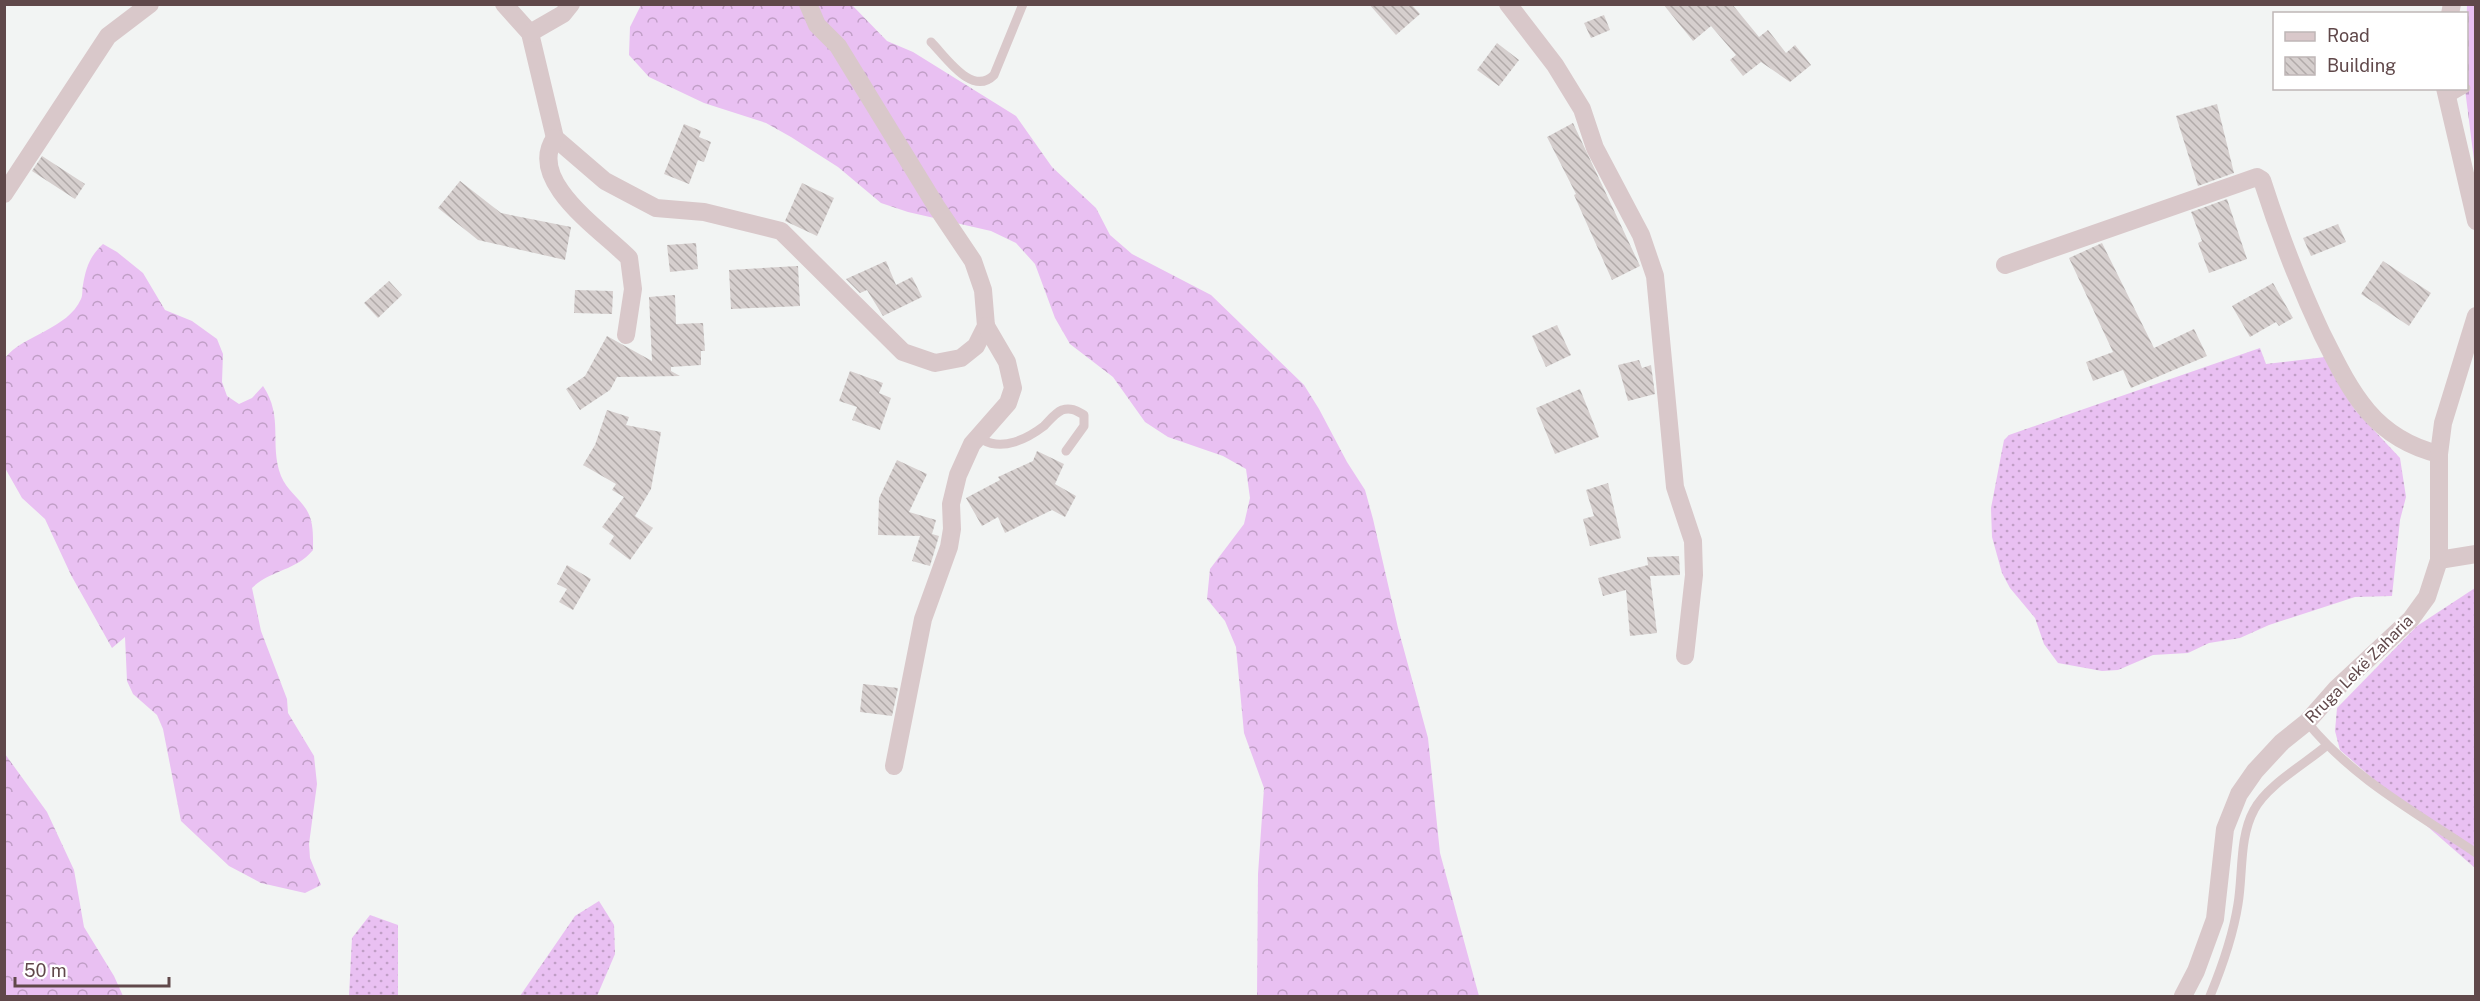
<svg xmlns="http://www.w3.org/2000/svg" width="2480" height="1001" font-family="'Public Sans',sans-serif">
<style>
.grass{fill:url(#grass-dots)}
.forest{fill:url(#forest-crowns)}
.cemetery{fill:url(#cemetery-stones)}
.building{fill:url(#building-back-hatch)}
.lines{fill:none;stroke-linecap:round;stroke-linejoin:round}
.service{stroke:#d9c8ca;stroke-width:9}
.minor{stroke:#d9c8ca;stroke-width:18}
.labels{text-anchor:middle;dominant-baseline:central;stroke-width:4.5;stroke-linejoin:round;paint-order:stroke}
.street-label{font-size:16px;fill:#60484a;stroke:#fff}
</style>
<defs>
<pattern id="grass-dots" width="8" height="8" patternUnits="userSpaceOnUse" patternTransform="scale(1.5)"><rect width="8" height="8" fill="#e9c0f2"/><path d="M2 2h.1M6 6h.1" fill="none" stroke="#c09ec6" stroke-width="1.8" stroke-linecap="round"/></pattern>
<pattern id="forest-crowns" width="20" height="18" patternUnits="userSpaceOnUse" patternTransform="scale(1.5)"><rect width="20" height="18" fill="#e9c0f2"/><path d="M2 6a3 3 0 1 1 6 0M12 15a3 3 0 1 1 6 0" fill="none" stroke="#c09ec6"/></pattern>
<pattern id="cemetery-stones" width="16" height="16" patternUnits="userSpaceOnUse" patternTransform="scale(1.5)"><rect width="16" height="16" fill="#e9c0f2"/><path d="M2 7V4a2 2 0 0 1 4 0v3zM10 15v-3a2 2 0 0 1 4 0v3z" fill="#c09ec6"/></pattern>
<pattern id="building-back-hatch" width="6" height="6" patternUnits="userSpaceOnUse" patternTransform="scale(1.5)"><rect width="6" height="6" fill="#d6cfce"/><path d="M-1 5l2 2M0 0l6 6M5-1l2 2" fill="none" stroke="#b1aaa9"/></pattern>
</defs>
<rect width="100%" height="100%" fill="#f2f4f3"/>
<!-- grass -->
<g class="grass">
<polygon points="2260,348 2266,364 2325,357 2355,410 2400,458 2406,497 2400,520 2392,596 2355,597 2269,625 2240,638 2209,643 2188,653 2153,655 2118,670 2102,671 2058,663 2044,644 2035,618 2010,588 2002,573 1992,537 1991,508 2004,440 2009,435"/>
<polygon points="2475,588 2475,868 2340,750 2335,731 2337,708 2417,626"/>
<polygon points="599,901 614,925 615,954 597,996 520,996 575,916"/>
<polygon points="370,915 398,925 398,996 349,996 352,938"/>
</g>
<!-- forest -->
<g class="forest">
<polygon points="641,5 852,5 887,41 913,52 1016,116 1052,167 1096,208 1110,235 1132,254 1211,295 1304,385 1319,409 1347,462 1365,490 1373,519 1398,628 1428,738 1440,853 1479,996 1257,996 1258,874 1264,788 1244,733 1236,647 1225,621 1207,599 1210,569 1244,524 1250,498 1246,469 1223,456 1168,437 1145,422 1113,377 1070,344 1055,318 1035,264 1016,243 991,231 908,212 881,203 838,167 791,137 766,123 704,103 649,77 629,55 630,27"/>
<path d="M103 244 117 252 143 273 165 310 192 321 217 339 223 354 222 382 227 396 239 404 252 398 263 386C284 417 269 444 281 476 287 490 298 497 306 509 314 521 313 536 313 550 296 571 270 570 252 588L261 631 287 699 288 713 314 756 317 784 309 844 310 858 321 885 305 893 261 883 229 866 181 821 163 729 157 715 133 694 127 681 125 637 112 648 71 575 45 519 22 498 5 468V358C23 335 68 329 81 299 83 295 82 289 83 285 86 267 90 256 103 244Z"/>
<polygon points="5,754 47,812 74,870 84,927 114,976 123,996 5,996"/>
</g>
<!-- cemetery -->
<polygon class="cemetery" points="2467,5 2475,5 2475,168 2465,89"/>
<!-- building -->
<g class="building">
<polygon points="1369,4 1411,4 1420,14 1396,35"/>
<polygon points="1663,4 1732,4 1759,37 1768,30 1786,53 1795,45 1811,65 1790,82 1761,62 1743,76 1730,60 1736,55 1711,26 1693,41"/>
<polygon points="1604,15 1610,30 1591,38 1584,23"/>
<polygon points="1497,43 1519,60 1499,86 1477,70"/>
<polygon points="2217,104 2234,173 2198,186 2176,116"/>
<polygon points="1573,123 1640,266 1612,280 1574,195 1576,194 1547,137"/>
<polygon points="684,124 701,131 699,137 711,142 704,162 698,160 689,184 664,174"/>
<polygon points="42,156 85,184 75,199 32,171"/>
<polygon points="460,181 501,213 571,227 565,260 478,240 438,208"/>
<polygon points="802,183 834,198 817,236 785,221"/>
<polygon points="2227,199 2247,259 2209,273 2198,243 2202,241 2191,212"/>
<polygon points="2338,224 2346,242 2311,256 2303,238"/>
<polygon points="696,243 698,269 670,272 667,245"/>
<polygon points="2102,243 2154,348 2194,329 2207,356 2131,388 2123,370 2093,381 2086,362 2113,352 2069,258"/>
<polygon points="886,261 896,285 912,277 922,297 883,316 867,290 860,293 846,279"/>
<polygon points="2383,261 2431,293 2409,326 2361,294"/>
<polygon points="798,266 800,306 731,309 729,270"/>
<polygon points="389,281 402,295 378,318 364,303"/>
<polygon points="2273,283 2293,318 2279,326 2276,322 2250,337 2232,306"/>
<polygon points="575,290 613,291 612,314 574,313"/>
<polygon points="675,295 676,324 703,323 705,351 701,351 701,365 671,367 671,371 680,376 617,377 610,390 580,410 566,389 585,376 607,336 652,361 649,297"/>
<polygon points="1557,325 1571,355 1546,367 1532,336"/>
<polygon points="1639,360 1642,368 1651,365 1655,394 1628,401 1618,365"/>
<polygon points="850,371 883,383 879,393 891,398 880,430 852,420 857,407 839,401"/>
<polygon points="1580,389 1599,437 1555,454 1536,408"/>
<polygon points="607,410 629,417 626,425 661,432 651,489 635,516 653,528 630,560 609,544 614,536 602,527 624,497 612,490 616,484 583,465 595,445"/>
<polygon points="1037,451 1064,464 1055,484 1076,496 1065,517 1052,510 1005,533 998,517 982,526 966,498 1000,480 998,477 1033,461"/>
<polygon points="897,460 927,474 909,512 936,520 932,534 939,536 930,566 912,561 920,536 878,535 879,498"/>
<polygon points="1608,483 1621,538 1590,546 1583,519 1594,516 1586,490"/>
<polygon points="1679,556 1680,575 1650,576 1657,633 1630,636 1626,590 1603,596 1598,578 1648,565 1647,557"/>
<polygon points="567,565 591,579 573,610 559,602 567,589 557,584"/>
<polygon points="863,684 898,688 892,716 860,712"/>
</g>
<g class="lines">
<!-- service -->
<g class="service">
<path d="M931 42C946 57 972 97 994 75L1023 4"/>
<polyline points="2447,99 2466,88"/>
<path d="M982 434 983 440C1003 451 1027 439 1044 426 1049 421 1055 413 1062 410 1071 407 1077 411 1084 415V426L1066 451"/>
<path d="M2307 722C2352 778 2417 813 2476 853"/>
<path d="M2210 996C2222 967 2233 936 2238 904 2243 875 2239 837 2254 810 2267 785 2305 764 2326 746"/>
</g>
<!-- minor -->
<g class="minor">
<polyline points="504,4 530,33 555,138 605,181 656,208 704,212 781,231 903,352 935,363 961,358 976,346 986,326 983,290 973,261 936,206 838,46 817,25 808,4"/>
<polyline points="1508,4 1555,65 1582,109 1595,148 1641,235 1655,276 1675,487 1693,541 1694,575 1685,656"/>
<polyline points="2450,14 2452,4"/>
<polyline points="530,33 563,14 571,4"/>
<polyline points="2445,88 2476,221"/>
<path d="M555 138C525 181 604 232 629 258L633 289 626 335"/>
<polyline points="4,194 108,36 150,4"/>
<path d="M2005 265 2257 177 2262 180C2279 233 2298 283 2322 334 2350 390 2372 438 2439 454"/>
<polyline points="2439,560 2476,554"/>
<polyline points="894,766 923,619 949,547 952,529 951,504 958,475 972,444 1008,403 1013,388 1007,362 986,326"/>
<polyline points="2183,996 2196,971 2215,919 2225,829 2239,794 2255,771 2282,742 2307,722 2337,688 2411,619 2427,597 2439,560 2439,454 2443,423 2476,316"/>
</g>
</g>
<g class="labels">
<!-- street labels -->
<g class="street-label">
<text transform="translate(2359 669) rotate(-45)">Rruga Lekë Zaharia</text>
</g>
</g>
<!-- border -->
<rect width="2480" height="1001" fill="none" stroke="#60484a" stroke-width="12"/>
<!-- legend -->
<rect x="2273" y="12" width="195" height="78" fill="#ffffff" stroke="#bfb6b7" stroke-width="1.5"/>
<rect x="2285" y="32" width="30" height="9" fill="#d9c8ca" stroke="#bfb6b7" stroke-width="1.5"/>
<text x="2327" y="42" font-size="18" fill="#60484a">Road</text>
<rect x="2285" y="57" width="30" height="18" fill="url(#building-back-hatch)" stroke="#bfb6b7" stroke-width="1.5"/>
<text x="2327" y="72" font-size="18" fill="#60484a">Building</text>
<!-- scale -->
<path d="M15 977v9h154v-9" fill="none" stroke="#60484a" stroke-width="3"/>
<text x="24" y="977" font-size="18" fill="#60484a" stroke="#ffffff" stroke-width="4.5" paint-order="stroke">50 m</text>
</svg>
